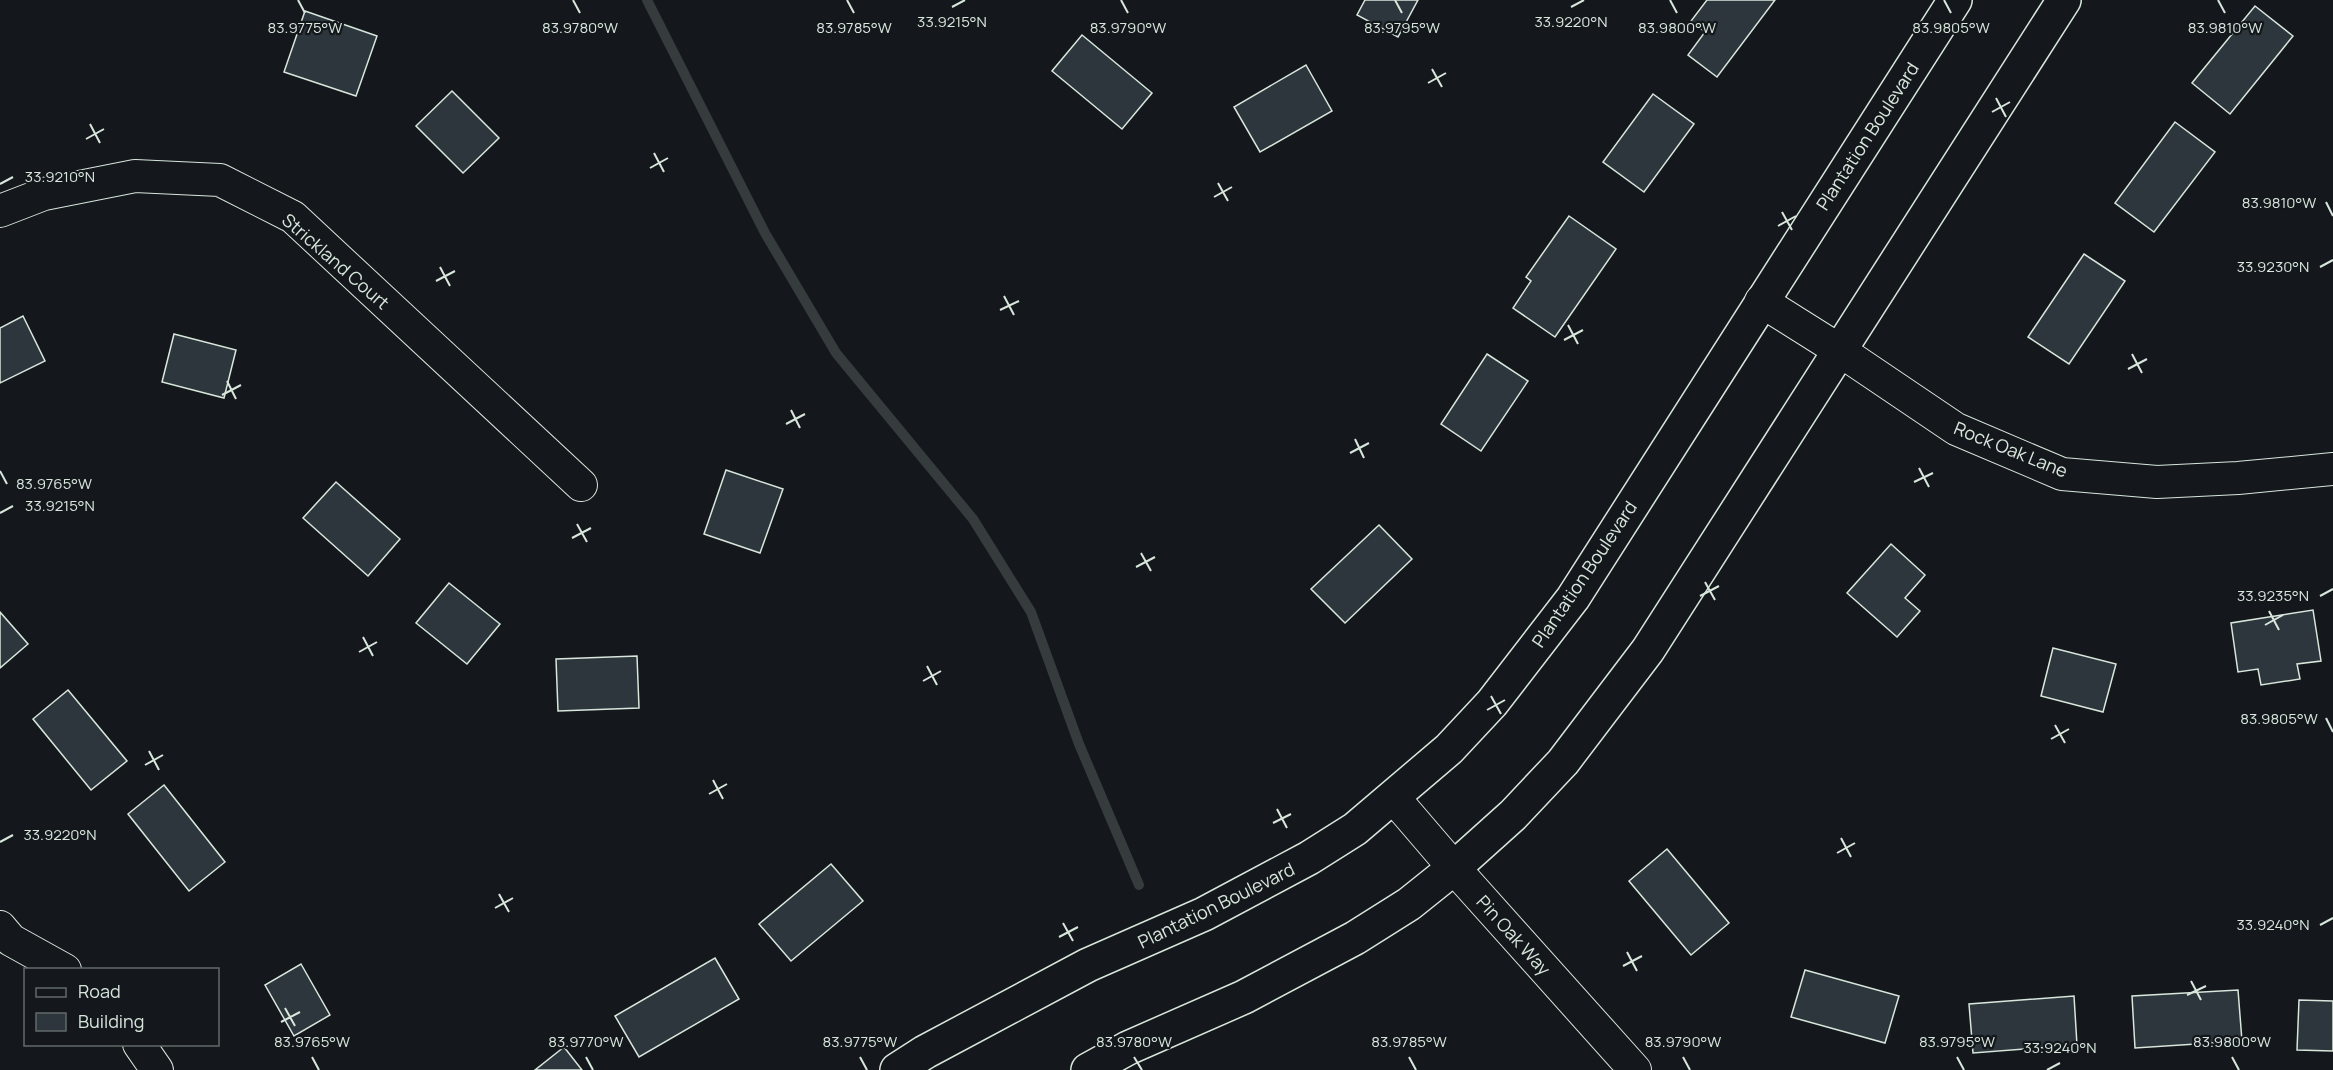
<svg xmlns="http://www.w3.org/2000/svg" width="2333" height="1070" font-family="Manrope,sans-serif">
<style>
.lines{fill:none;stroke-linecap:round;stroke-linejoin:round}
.stream{stroke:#363b3e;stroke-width:10}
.building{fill:#2c363c;stroke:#d8e6dc;stroke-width:1.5}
.minor-casing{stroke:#d8e6dc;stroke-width:34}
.tertiary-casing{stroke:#d8e6dc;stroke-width:36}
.minor{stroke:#14181c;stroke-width:32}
.tertiary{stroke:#14181c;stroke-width:33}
.ticks{fill:none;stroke:#d8e6dc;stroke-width:2}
.labels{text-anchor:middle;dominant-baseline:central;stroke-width:4.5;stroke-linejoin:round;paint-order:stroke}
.street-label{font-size:18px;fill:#d8e6dc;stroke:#14181c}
.ticks-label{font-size:15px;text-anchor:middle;fill:#d8e6dc;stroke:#14181c;stroke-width:4.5;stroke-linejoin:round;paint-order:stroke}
</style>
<rect width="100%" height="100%" fill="#14181c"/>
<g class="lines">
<!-- stream -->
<polyline class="stream" points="647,0 765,233 836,353 973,519 1031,612 1079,744 1139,885"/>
</g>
<!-- building -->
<g class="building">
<polygon points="1365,0 1418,0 1398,37 1357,15"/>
<polygon points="1707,0 1775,0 1717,77 1688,55 1705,32 1691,21"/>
<polygon points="2255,6 2293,36 2230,114 2192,83"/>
<polygon points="305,11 377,36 356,96 284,72"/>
<polygon points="1082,35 1152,93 1122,129 1052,71"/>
<polygon points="1306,65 1332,111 1260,152 1234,107"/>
<polygon points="452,91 499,138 463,173 416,126"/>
<polygon points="1653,94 1694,124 1644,192 1603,162"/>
<polygon points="2175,122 2215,152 2154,232 2115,203"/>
<polygon points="1569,216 1616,249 1555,337 1513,308 1531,281 1526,277"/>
<polygon points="2084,254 2125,281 2069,364 2028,337"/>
<polygon points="23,316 45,361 0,383 0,328"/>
<polygon points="174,334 236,350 224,398 162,382"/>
<polygon points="1487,354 1528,381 1481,451 1441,424"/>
<polygon points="726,470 783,489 760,553 704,534"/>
<polygon points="336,482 400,539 368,576 303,518"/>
<polygon points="1379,525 1412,559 1345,623 1311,589"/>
<polygon points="1891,544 1925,575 1905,598 1920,611 1897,637 1847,593"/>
<polygon points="449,583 500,624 467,664 416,623"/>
<polygon points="2313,610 2321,661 2297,664 2300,679 2261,685 2258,669 2238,672 2231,623"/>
<polygon points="0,612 28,644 0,668"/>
<polygon points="2053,648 2116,664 2103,712 2041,696"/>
<polygon points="637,656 639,708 558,711 556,659"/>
<polygon points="68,690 127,761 91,790 33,719"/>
<polygon points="164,785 225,862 189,891 128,814"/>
<polygon points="1667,849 1729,923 1691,955 1629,881"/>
<polygon points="831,864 863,901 791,961 759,924"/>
<polygon points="715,958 739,999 639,1057 615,1016"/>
<polygon points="301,964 330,1015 294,1036 265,985"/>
<polygon points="1805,970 1899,996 1885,1043 1791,1017"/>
<polygon points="2238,990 2242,1041 2135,1048 2132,996"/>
<polygon points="2074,996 2077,1045 1973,1053 1969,1004"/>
<polygon points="2299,1000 2333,1001 2333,1051 2297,1050"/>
<polygon points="564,1047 582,1070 535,1070"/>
</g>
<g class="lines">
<!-- minor casing -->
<g class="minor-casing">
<g id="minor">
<polyline points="0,211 44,194 135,176 220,180 293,217 581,485"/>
<polyline points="1761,301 1839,350 1956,429 2062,474 2157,482 2238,478 2333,469"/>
<polyline points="1394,798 1454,868 1635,1070"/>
<polyline points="0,927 11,940 65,970"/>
<polyline points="139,1044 157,1070"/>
</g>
</g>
<!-- tertiary casing -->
<g class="tertiary-casing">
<g id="tertiary">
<polyline points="897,1070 925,1052 1088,965 1204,914 1309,858 1355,829 1449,749 1492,703 1573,598 1955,0"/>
<polyline points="1088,1070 1128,1048 1244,997 1355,938 1409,904 1454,868 1513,815 1563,762 1648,650 2064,0"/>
</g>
</g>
<!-- minor -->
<use href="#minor" class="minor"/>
<!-- tertiary -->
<use href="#tertiary" class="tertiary"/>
</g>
<!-- ticks -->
<path class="ticks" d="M298 0 305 13M573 0 580 13M847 0 854 13M1121 0 1128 13M1395 0 1402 13M1670 0 1677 13M1944 0 1951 13M2218 0 2225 13M952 7 965 0M1571 7 1584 0M1432 69 1442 87M1428 83 1446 73M1996 98 2006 117M1992 112 2010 102M90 124 100 143M86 139 104 129M654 153 664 172M650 168 668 158M1218 183 1228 201M0 184 13 177M1214 197 1232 187M2326 202 2333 216M1782 212 1792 230M1778 226 1796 216M440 267 450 286M2320 267 2333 260M436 281 455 271M1004 296 1014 315M1000 310 1019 301M1568 325 1578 344M1564 340 1583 330M2132 354 2142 373M2128 369 2147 359M227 381 236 399M222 395 241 385M791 410 800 428M786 424 805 414M1355 439 1364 458M1350 453 1369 443M1919 468 1929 487M0 471 7 484M1914 482 1933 473M0 513 13 506M577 524 587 542M572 538 591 528M1141 553 1151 571M1136 567 1155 557M1705 582 1715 600M1700 596 1719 586M2320 596 2333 589M2269 611 2279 630M2265 625 2283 615M363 637 373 656M359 652 377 642M927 666 937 685M923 681 941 671M1491 696 1501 714M1487 710 1505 700M2326 718 2333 732M2055 725 2065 743M2051 739 2069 729M149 751 159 770M145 765 163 755M713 780 723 799M709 794 727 784M1277 809 1287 828M1273 823 1291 814M1841 838 1851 857M0 842 13 835M1837 853 1855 843M499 894 509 912M495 908 513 898M1063 923 1073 941M2320 925 2333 918M1059 937 1078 927M1627 952 1637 971M1623 966 1642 956M2191 981 2201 1000M2187 995 2206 986M285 1008 295 1026M281 1022 300 1012M312 1057 319 1070M586 1057 593 1070M860 1057 867 1070M1134 1057 1142 1070M1409 1057 1416 1070M1683 1057 1690 1070M1957 1057 1964 1070M2232 1057 2239 1070M2047 1070 2060 1063"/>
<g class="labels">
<!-- street labels -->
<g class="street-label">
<text transform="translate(1867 136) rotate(-57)">Plantation Boulevard</text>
<text transform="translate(336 261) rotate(41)">Strickland Court</text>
<text transform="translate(2011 449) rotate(22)">Rock Oak Lane</text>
<text transform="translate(1584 574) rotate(-56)">Plantation Boulevard</text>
<text transform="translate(1216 905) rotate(-26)">Plantation Boulevard</text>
<text transform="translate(1514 935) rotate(48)">Pin Oak Way</text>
</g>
</g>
<g class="ticks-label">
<text x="952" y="27">33.9215°N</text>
<text x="1571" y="27">33.9220°N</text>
<text x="305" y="33">83.9775°W</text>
<text x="580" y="33">83.9780°W</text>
<text x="1402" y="33">83.9795°W</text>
<text x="1677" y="33">83.9800°W</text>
<text x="1951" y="33">83.9805°W</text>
<text x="2225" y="33">83.9810°W</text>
<text x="854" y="33">83.9785°W</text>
<text x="1128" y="33">83.9790°W</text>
<text x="60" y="182">33.9210°N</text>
<text x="2279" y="208">83.9810°W</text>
<text x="2273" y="272">33.9230°N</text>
<text x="54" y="489">83.9765°W</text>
<text x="60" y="511">33.9215°N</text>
<text x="2273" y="601">33.9235°N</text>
<text x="2279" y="724">83.9805°W</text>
<text x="60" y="840">33.9220°N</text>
<text x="2273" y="930">33.9240°N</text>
<text x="312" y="1047">83.9765°W</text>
<text x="586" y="1047">83.9770°W</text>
<text x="860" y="1047">83.9775°W</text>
<text x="1134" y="1047">83.9780°W</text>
<text x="1409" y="1047">83.9785°W</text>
<text x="1683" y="1047">83.9790°W</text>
<text x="1957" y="1047">83.9795°W</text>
<text x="2232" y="1047">83.9800°W</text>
<text x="2060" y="1053">33.9240°N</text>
</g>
<!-- legend -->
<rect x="24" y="968" width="195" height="78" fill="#14181c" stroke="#626a69" stroke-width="1.5"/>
<rect x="36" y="988" width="30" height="9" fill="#14181c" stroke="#626a69" stroke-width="1.5"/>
<text x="78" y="998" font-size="18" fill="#d8e6dc">Road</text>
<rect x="36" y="1013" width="30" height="18" fill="#2c363c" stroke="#626a69" stroke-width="1.5"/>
<text x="78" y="1028" font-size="18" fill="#d8e6dc">Building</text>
</svg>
